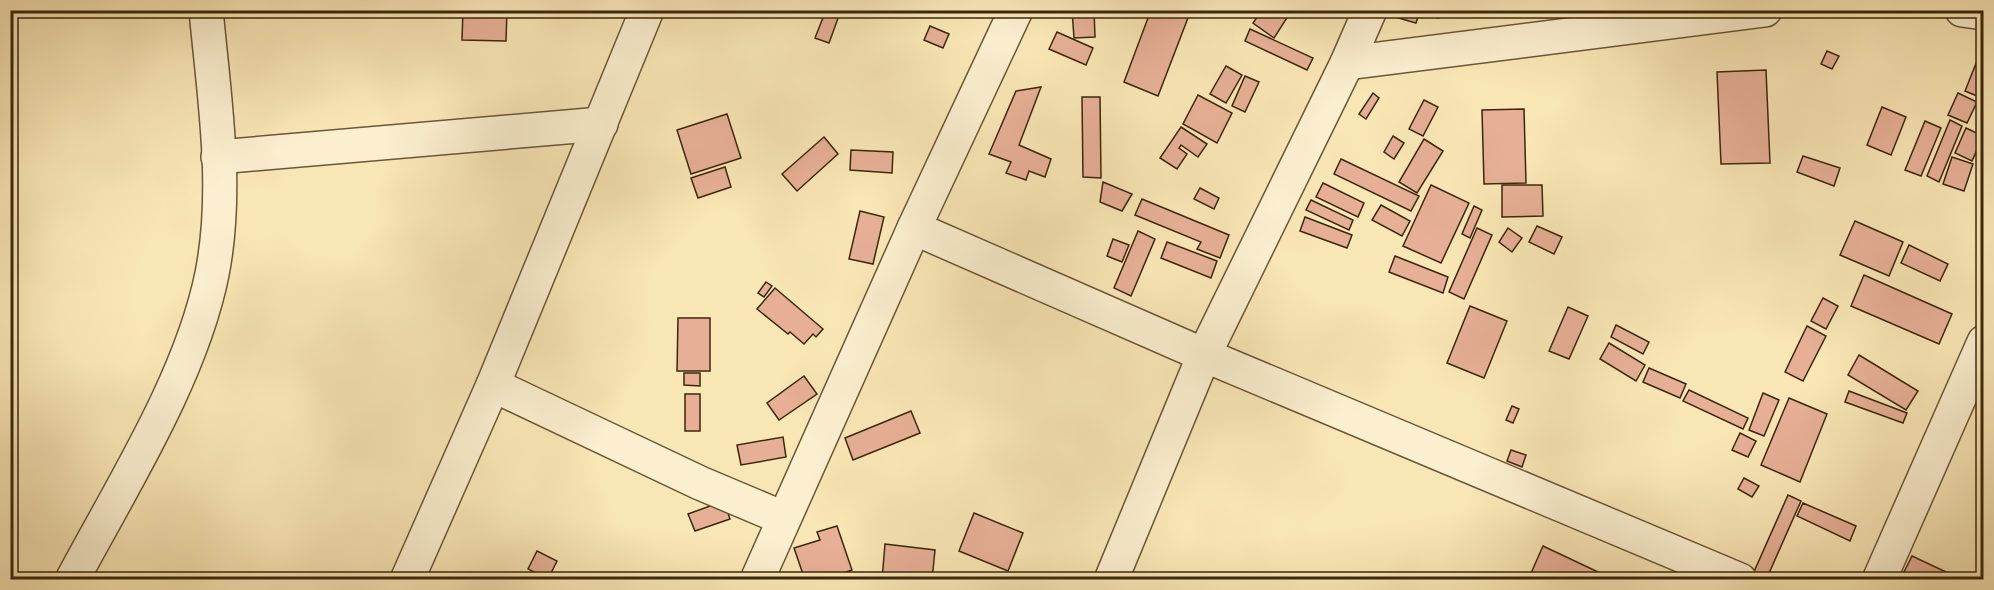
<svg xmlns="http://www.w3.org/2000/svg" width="1994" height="590" font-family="'IM FELL Great Primer',serif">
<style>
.building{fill:#e7b096;stroke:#3b270d;stroke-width:1.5}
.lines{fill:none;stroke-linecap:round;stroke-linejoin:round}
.minor-casing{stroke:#6a5737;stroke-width:36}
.minor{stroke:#fbefcf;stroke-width:33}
</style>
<rect width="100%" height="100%" fill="#f9e6b5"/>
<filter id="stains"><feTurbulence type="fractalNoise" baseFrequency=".00333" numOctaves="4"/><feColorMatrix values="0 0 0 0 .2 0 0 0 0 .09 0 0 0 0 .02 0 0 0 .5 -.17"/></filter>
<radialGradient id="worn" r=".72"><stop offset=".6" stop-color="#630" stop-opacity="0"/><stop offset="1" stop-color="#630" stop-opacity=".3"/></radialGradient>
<!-- building -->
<g class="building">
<rect x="414" y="10" width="46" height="7"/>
<polygon points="463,10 507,10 506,41 462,40"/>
<polygon points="549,10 584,10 584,11 549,14"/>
<polygon points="826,10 841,10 829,43 815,38"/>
<polygon points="1072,10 1094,10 1095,37 1074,38"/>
<polygon points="1151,10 1191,10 1158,96 1124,82"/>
<polygon points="1262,10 1292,10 1274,38 1253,23"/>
<polygon points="1397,10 1420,10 1416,23 1395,17"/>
<polygon points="1436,10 1464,10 1464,14 1437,18"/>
<polygon points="930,26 949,34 943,48 924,40"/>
<polygon points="1250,29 1313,58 1307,70 1245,41"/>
<polygon points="1057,32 1093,48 1086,65 1049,49"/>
<polygon points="1827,51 1839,56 1832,69 1821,64"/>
<polygon points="1977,61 1984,63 1984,80 1977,96 1965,91"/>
<polygon points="1226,66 1242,75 1226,103 1210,94"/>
<polygon points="1766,70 1770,163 1721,164 1717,72"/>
<polygon points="1245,76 1259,82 1245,112 1232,106"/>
<polygon points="1041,87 1019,145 1051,159 1045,177 1029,171 1026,180 1006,173 1011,162 989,154 1016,91"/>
<polygon points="1984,88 1984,101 1978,99"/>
<polygon points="1373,93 1379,98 1366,119 1359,114"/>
<polygon points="1958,93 1977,102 1967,123 1948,115"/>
<polygon points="1198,95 1232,113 1217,143 1183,124"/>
<polygon points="1082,97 1100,97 1101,178 1083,177"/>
<polygon points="1424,100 1438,107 1423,136 1409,129"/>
<polygon points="1882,107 1906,117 1891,155 1867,145"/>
<polygon points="1524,109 1526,183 1484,184 1482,110"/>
<polygon points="727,114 741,158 691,174 677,130"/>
<polygon points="1950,120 1962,126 1939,182 1927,176"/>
<polygon points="1925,121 1941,128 1921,176 1905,170"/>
<polygon points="1181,127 1207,144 1198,157 1181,145 1179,148 1187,154 1177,169 1160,158"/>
<polygon points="1966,128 1983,136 1972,161 1955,153"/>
<polygon points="1393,136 1404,143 1394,159 1384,152"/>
<polygon points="824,137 838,154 797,191 782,174"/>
<polygon points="1424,139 1443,151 1417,193 1399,182"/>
<polygon points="851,150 893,152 892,173 850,170"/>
<polygon points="1803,156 1840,168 1834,186 1797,172"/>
<polygon points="1952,157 1973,164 1964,191 1943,184"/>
<polygon points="1341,159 1419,196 1411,211 1334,174"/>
<polygon points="725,167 731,187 698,198 691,178"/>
<polygon points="1103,182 1132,194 1122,211 1100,202"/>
<polygon points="1323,183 1364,203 1358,217 1316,197"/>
<polygon points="1431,185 1469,203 1441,263 1403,246"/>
<polygon points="1502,185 1542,185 1543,216 1502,217"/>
<polygon points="1200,188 1219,198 1214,209 1194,199"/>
<polygon points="1142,199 1229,235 1220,258 1197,249 1201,242 1135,215"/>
<polygon points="1311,200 1353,220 1349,230 1306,210"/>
<polygon points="1381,205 1410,221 1402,236 1372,220"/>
<polygon points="1474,206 1482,210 1470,238 1462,234"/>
<polygon points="860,211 884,217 873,264 849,259"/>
<polygon points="1305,217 1352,235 1347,248 1300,231"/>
<polygon points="1855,221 1903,242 1889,276 1840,255"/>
<polygon points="1537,226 1562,237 1554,254 1529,242"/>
<polygon points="1477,228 1492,235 1464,299 1449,292"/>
<polygon points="1508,228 1522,238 1512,252 1499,242"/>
<polygon points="1138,231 1155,239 1131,296 1114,288"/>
<polygon points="1113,239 1129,245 1122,262 1107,256"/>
<polygon points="1167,242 1217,261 1211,278 1161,258"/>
<polygon points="1909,245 1948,264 1940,281 1901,263"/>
<polygon points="1395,256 1448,277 1443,293 1389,272"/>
<polygon points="1864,275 1952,314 1939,344 1851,306"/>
<polygon points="766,282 772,286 764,297 758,293"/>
<polygon points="775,288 823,329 816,337 813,334 804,344 790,332 788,334 757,309"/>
<polygon points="1823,298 1838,306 1826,329 1811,321"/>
<polygon points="1470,306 1507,321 1484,378 1447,363"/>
<polygon points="1568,307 1588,316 1569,359 1549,351"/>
<polygon points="678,318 710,318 710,371 677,371"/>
<polygon points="1616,325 1649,342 1643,354 1611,337"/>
<polygon points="1807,326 1826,336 1803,381 1785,372"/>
<polygon points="1609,343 1645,365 1636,381 1600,359"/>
<polygon points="1859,355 1918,391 1906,410 1848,375"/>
<polygon points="1649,368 1686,384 1680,398 1643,382"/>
<polygon points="684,373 700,373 700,386 684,385"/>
<polygon points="804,376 817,394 779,420 767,403"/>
<polygon points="1689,390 1748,418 1743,429 1683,401"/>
<polygon points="1849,391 1907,413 1903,423 1845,402"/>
<polygon points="1763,393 1779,400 1764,436 1749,430"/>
<rect x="685" y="394" width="15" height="37"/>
<polygon points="1789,398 1827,414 1800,482 1761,465"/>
<polygon points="1512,406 1519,409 1513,423 1506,420"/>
<polygon points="911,411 920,433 853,460 845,438"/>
<polygon points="1740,433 1756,441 1748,457 1732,450"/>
<polygon points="783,437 786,457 741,465 737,445"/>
<polygon points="1511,450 1526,455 1522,467 1507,461"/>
<polygon points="1744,478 1759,486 1752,497 1738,489"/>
<polygon points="1788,495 1801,501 1766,580 1753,574"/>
<polygon points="724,501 730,519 695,531 688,514"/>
<polygon points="1803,503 1856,526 1850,541 1797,516"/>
<polygon points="974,513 1023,533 1008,571 959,551"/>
<polygon points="837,526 852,570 822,580 805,580 794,548 820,540 817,532"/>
<polygon points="885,544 935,550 932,580 882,580"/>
<polygon points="1543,546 1615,580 1528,580"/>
<polygon points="537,551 557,561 548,579 528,569"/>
<polygon points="1912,556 1961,579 1961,580 1900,580"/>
</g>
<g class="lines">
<!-- minor casing -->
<g class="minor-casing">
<g id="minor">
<polyline points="1962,10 1984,13"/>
<polyline points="1347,63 1765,10"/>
<polyline points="218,157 601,124"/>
<polyline points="914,228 1204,355 1740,580"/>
<polyline points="493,385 700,483 783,518"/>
<path d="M72 580C122 486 191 378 212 274 229 188 214 97 206 10"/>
<polyline points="407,580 493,385 647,10"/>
<polyline points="757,580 914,228 1016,10"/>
<polyline points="1111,580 1204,355 1347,63 1370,10"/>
<polyline points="1879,580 1984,342"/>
</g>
</g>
<!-- minor -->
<use href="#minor" class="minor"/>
</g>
<!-- margin -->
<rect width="1994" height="590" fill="none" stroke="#f9e6b5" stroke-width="36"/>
<rect x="12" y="12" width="1970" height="566" fill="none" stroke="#3b270d" stroke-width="3"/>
<rect x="18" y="18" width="1958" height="554" fill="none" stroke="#3b270d" stroke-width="1.5"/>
<rect width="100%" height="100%" filter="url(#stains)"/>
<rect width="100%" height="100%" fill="url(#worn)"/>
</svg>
